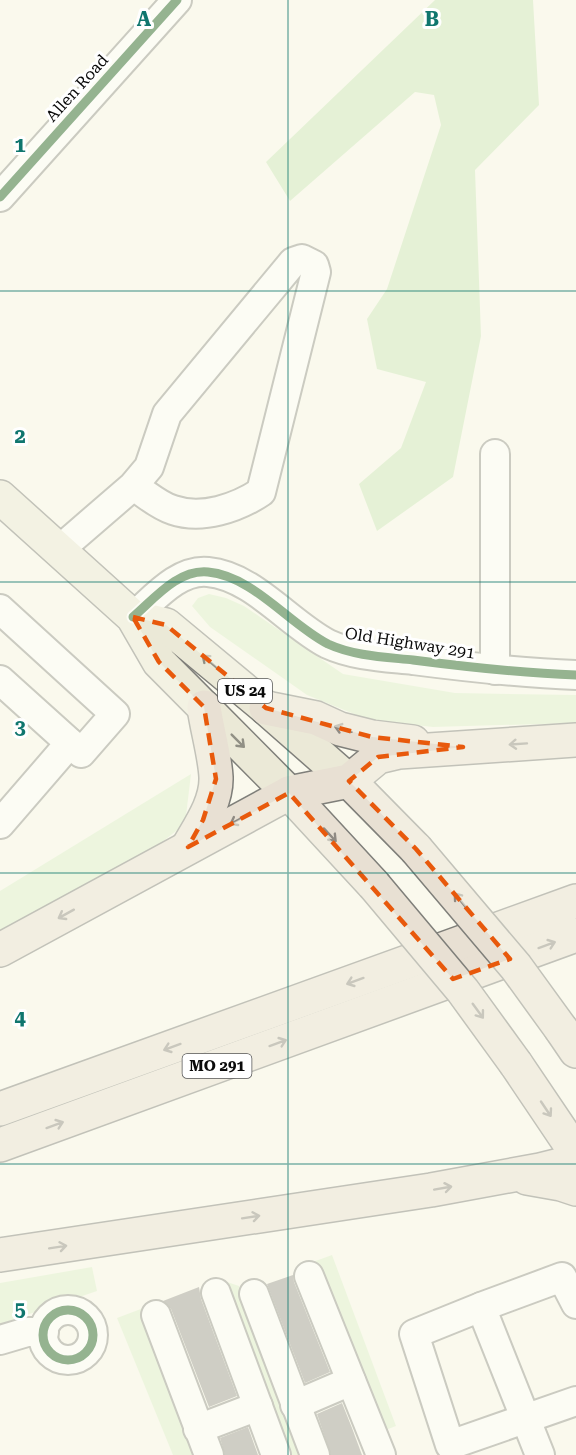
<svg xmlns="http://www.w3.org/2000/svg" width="576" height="1455" font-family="'Roboto Serif',serif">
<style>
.green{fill:#def0cd}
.forest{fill:#cde7bb}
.building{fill:#9c9a94}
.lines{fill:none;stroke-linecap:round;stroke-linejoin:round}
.minor-casing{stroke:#92928c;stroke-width:32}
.major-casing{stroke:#7f7f7a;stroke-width:36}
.highway-casing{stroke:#7f7f7a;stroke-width:36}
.minor{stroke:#fefefc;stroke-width:28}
.major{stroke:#ebe9d7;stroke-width:33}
.highway{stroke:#e8e0d3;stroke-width:33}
.highway-bridge-casing{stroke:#7f7f7a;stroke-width:36;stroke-linecap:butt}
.highway-bridge{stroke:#e8e0d3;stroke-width:33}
.cycleway-casing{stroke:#fff;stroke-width:13}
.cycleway{stroke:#1b5e20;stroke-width:9}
.oneway{stroke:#919085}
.oneway2{stroke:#8f8a83}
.marked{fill:none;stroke:#e8590c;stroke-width:4.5;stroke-dasharray:12 8;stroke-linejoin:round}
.grid{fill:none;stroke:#0f766e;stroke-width:1.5;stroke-opacity:0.55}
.labels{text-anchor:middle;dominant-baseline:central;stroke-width:6;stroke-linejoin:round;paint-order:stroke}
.shield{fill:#fff;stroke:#545454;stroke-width:1.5}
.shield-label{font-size:15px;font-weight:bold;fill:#0a0a0a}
.street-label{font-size:16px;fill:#0a0a0a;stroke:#fff}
.grid-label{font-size:20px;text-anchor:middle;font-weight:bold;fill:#0f766e;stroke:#fff;stroke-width:6;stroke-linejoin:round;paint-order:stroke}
</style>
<rect width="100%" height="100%" fill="#faf9ed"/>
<!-- green -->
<g class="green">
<polygon points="209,594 226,598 244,606 343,674 455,693 576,695 576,723 433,727 369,720 307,695 210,627 192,606 198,598"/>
<polygon points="191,774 185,824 157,846 0,932 0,891"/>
<polygon points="332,1255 396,1426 375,1434 310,1263"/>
<polygon points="92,1267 97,1291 0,1324 0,1283"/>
<polygon points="218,1279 239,1286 302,1455 282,1455"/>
<polygon points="146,1307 200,1455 173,1455 117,1318"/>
</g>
<!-- forest -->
<polygon class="forest" points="435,0 533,0 539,105 475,170 481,336 453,477 377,531 359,484 401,448 426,382 377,369 367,319 387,289 441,125 434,95 415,92 290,201 266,162"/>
<!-- building -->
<g class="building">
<polygon points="293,1275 294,1282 330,1372 305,1383 267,1284"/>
<polygon points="199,1287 201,1299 237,1396 209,1407 171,1309 163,1301"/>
<polygon points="342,1403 352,1428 362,1455 331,1455 317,1414"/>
<polygon points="248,1427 258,1455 225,1455 220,1438"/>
</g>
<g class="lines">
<!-- minor casing -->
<g class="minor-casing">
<g id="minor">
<polyline points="0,197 177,0"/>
<polyline points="495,454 495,670"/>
<path d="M59 550 133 486 149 467 167 414 293 262 302 259 314 265 316 272 261 492C237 508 202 520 173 510 159 506 145 493 133 486"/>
<polyline points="0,609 115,714 81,753 70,743"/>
<path d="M133 617C154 599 178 569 208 572 253 576 289 624 328 644 354 656 385 657 413 660 467 667 521 673 576 675"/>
<polyline points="0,680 70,743 0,824"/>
<polyline points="309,1276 381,1455"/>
<polyline points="216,1293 276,1455"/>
<polyline points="254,1294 315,1455"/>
<polyline points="576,1304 562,1277 481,1307 414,1334 450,1445 576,1401"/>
<polyline points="481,1307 540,1455"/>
<circle cx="68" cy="1335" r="25"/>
<polyline points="156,1315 209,1455"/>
<polyline points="0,1340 27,1332 44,1332"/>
<polyline points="295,1405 351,1381"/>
<polyline points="198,1429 258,1406"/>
</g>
</g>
<!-- major casing -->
<g class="major-casing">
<g id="major">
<polyline points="0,497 133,617 159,662 289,793"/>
<polyline points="133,617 166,625 266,708 349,781"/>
</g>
</g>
<!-- highway casing -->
<g class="highway-casing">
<g id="highway">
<polyline points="266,708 316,718 340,729 372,737 413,742"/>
<polyline points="349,781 416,849"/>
<polyline points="289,793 374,885"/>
<path d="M188 847C200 826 217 802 216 777 215 756 207 729 204 707"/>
<polyline points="0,950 289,793 349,781 378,757 399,752 576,740"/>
<polyline points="561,1029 576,1051"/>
<polyline points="516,1064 576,1153"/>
<polyline points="0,1109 576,901"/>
<polyline points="0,1145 576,935"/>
<polyline points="527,1178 561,1184 576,1189"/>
<polyline points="0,1255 431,1190 540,1170 576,1161"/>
</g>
</g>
<!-- minor -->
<use href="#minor" class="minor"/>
<!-- major -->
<use href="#major" class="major"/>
<!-- highway -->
<use href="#highway" class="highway"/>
<!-- highway-bridge casing -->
<g class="highway-bridge-casing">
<g id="highway-bridge">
<polyline points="416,849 516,967 561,1029"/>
<polyline points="374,885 463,991 516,1064"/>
</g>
</g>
<!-- highway-bridge -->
<use href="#highway-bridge" class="highway-bridge"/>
<!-- cycleway casing -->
<g class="cycleway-casing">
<g id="cycleway">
<polyline points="0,197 177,0"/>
<path d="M133 617C154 599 178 569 208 572 253 576 289 624 328 644 354 656 385 657 413 660 467 667 521 673 576 675"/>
<circle cx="68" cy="1335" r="25"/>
</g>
</g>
<!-- cycleway -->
<use href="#cycleway" class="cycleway"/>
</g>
<!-- one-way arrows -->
<defs><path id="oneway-shaft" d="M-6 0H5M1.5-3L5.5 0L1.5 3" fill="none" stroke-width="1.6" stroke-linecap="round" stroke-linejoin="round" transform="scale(1.5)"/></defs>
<g class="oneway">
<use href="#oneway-shaft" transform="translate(209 661) rotate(-139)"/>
<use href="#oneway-shaft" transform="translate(238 741) rotate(45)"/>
</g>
<g class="oneway2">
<use href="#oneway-shaft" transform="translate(343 729) rotate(-162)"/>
<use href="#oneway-shaft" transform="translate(518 744) rotate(176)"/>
<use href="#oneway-shaft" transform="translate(238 820) rotate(152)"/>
<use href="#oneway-shaft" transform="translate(330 835) rotate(47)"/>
<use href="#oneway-shaft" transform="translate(460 900) rotate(-129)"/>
<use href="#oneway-shaft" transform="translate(66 914) rotate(151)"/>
<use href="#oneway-shaft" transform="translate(547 945) rotate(-20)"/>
<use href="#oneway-shaft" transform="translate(355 981) rotate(160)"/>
<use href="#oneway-shaft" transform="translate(478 1011) rotate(54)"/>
<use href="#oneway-shaft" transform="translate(278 1043) rotate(-20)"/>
<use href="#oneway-shaft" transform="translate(172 1047) rotate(160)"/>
<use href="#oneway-shaft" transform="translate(546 1109) rotate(56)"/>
<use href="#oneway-shaft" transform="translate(55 1125) rotate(-20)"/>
<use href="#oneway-shaft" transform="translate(443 1188) rotate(-10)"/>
<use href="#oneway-shaft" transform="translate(251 1217) rotate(-9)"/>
<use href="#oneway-shaft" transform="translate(58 1247) rotate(-9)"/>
</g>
<!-- marked area -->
<path d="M0 0H576V1455H0ZM133 617 166 625 266 708 372 737 463 747 378 757 349 781 416 849 510 959 453 979 289 793 188 847 203 820 216 779 204 707 159 662Z" fill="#faf9ed" fill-opacity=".55" fill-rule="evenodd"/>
<path class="marked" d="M133 617 166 625 266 708 372 737 463 747 378 757 349 781 416 849 510 959 453 979 289 793 188 847 203 820 216 779 204 707 159 662Z"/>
<!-- grid -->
<path class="grid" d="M288 0V1455M0 291H576M0 582H576M0 873H576M0 1164H576"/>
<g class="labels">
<!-- shield labels -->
<g class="shield">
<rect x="218" y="679" width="54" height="24" rx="4.5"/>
<rect x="182.5" y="1054" width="69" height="24" rx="4.5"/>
</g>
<g class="shield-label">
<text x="245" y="691">US 24</text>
<text x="217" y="1066">MO 291</text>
</g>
<!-- street labels -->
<g class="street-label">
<text transform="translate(77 88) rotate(-48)">Allen Road</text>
<text transform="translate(410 643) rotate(9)">Old Highway 291</text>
</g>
</g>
<g class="grid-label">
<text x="144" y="26">A</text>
<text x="432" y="26">B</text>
<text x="20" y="152">1</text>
<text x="20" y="443">2</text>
<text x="20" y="734">3</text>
<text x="20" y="1025">4</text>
<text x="20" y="1316">5</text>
</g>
</svg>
